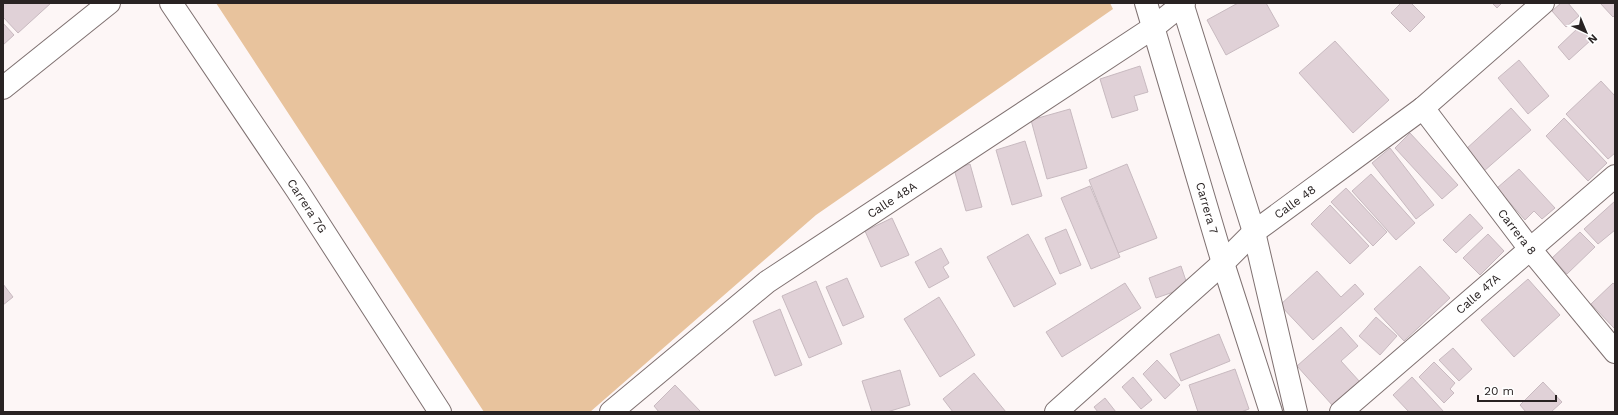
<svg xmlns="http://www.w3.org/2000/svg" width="1618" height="415" font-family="'Work Sans',sans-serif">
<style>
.green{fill:#e8c39d}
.building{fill:#e0d1d7;stroke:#c8bac0}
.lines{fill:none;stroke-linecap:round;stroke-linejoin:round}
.minor-casing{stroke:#7f7171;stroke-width:24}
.minor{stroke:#fff;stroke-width:22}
.labels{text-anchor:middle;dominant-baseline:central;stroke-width:3;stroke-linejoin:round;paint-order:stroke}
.street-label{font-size:12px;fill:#292323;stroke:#fff}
</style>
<rect width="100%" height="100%" fill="#fdf6f6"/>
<!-- green -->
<polygon class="green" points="216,3 1110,3 1113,9 816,215 590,412 484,412"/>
<!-- building -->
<g class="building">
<polygon points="3,3 51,3 18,33 3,17"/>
<polygon points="1238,3 1266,3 1279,26 1226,55 1207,20"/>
<polygon points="1401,3 1411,3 1425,17 1410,32 1391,13"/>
<polygon points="1492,3 1502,3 1497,8"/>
<polygon points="1561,3 1568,3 1579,16 1566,27 1552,11"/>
<polygon points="1600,3 1615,3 1615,15 1613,17"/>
<polygon points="3,23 14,35 3,45"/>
<polygon points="1579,27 1591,40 1569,60 1558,47"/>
<polygon points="1335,41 1389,100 1353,133 1299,73"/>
<polygon points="1519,60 1549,96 1528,114 1498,78"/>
<polygon points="1140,66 1148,92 1134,96 1138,110 1112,118 1100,79"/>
<polygon points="1601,81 1615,96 1615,153 1608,159 1566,114"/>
<polygon points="1511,108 1531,130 1484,171 1465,150"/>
<polygon points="1070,109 1087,168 1047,179 1031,120"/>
<polygon points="1564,118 1607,163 1588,181 1546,136"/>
<polygon points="1410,133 1458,185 1442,199 1395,148"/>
<polygon points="1025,141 1042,196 1012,205 996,150"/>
<polygon points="1390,148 1434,205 1416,219 1372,163"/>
<polygon points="970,164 982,207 966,211 954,169"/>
<polygon points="1127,164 1157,238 1118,253 1089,180"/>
<polygon points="1519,169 1555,208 1542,219 1534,211 1525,220 1497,188"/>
<polygon points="1371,174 1415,223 1396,240 1352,191"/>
<polygon points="1090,186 1120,257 1091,269 1061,198"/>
<polygon points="1346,188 1387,232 1373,246 1331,202"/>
<polygon points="1615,201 1615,230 1598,244 1584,229"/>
<polygon points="1330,205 1369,246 1350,264 1311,224"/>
<polygon points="1470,214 1483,228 1456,253 1443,240"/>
<polygon points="892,218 909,255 881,267 865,231"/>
<polygon points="1066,229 1081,265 1060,274 1045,238"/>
<polygon points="1580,232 1595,247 1567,274 1552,258"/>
<polygon points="1028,234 1056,284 1014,307 987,257"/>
<polygon points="1488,234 1504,251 1480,275 1463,258"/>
<polygon points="941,248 949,263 943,267 949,277 929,288 915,262"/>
<polygon points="1181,266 1188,287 1156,298 1149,278"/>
<polygon points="1420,266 1450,298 1404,341 1374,309"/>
<polygon points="1317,271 1341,297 1355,284 1364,294 1313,340 1280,305"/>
<polygon points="847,278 864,317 843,326 826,287"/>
<polygon points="1528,279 1560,315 1514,357 1481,320"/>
<polygon points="816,281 842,344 809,358 782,296"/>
<polygon points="1125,283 1141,308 1062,357 1046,332"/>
<polygon points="1613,283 1615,285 1615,329 1591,304"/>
<polygon points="3,284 13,297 3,305"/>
<polygon points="939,297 975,355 940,377 904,319"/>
<polygon points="780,309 802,365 775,376 753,321"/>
<polygon points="1376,317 1397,336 1380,355 1359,336"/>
<polygon points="1341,327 1358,346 1341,361 1360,382 1333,406 1297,366"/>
<polygon points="1219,334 1230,361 1181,381 1170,354"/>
<polygon points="1453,348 1472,369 1459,381 1439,360"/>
<polygon points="1157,360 1180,385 1165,399 1143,374"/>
<polygon points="1434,362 1455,383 1450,389 1454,393 1444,403 1419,377"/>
<polygon points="1235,369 1249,409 1241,412 1198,412 1189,385"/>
<polygon points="900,370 910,405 887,412 872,412 862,381"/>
<polygon points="974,373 1006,412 953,412 943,399"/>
<polygon points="1133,377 1152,400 1141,409 1122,387"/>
<polygon points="1412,377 1444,412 1409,412 1393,395"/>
<polygon points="1543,382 1562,402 1551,412 1526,412 1520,405"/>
<polygon points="675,385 701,412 659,412 654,406"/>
<polygon points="1105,398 1116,412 1098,412 1094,407"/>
</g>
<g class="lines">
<!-- minor casing -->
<g class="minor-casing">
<g id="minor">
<polyline points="171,3 297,190 440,412"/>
<polyline points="1146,3 1223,263 1271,412"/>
<polyline points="1182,3 1254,232 1296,412"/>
<polyline points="3,88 109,3"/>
<polyline points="1423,108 1530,249 1615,352"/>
<polyline points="611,412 767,282 1154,27 1184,3"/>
<polyline points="1056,412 1223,263 1254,232 1423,108 1543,3"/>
<polyline points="1341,412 1615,176"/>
</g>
</g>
<!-- minor -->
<use href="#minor" class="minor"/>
</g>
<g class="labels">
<!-- street labels -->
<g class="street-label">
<text transform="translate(892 200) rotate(-33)">Calle 48A</text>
<text transform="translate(1295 202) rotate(-36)">Calle 48</text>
<text transform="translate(307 206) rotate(57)">Carrera 7G</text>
<text transform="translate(1207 208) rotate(74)">Carrera 7</text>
<text transform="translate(1517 232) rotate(52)">Carrera 8</text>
<text transform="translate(1478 294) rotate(-41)">Calle 47A</text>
</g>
</g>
<!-- border -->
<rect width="1618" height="415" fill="none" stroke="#292323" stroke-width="8"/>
<!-- north arrow -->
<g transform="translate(1586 32) rotate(136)" stroke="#ffffff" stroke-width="3" paint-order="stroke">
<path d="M0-3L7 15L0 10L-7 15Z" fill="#292323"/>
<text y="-6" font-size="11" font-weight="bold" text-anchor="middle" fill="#292323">N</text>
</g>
<!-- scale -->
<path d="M1478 395v6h78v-6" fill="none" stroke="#292323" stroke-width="2"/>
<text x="1484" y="395" font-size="12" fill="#292323" stroke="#ffffff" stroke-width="3" paint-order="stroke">20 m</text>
</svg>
